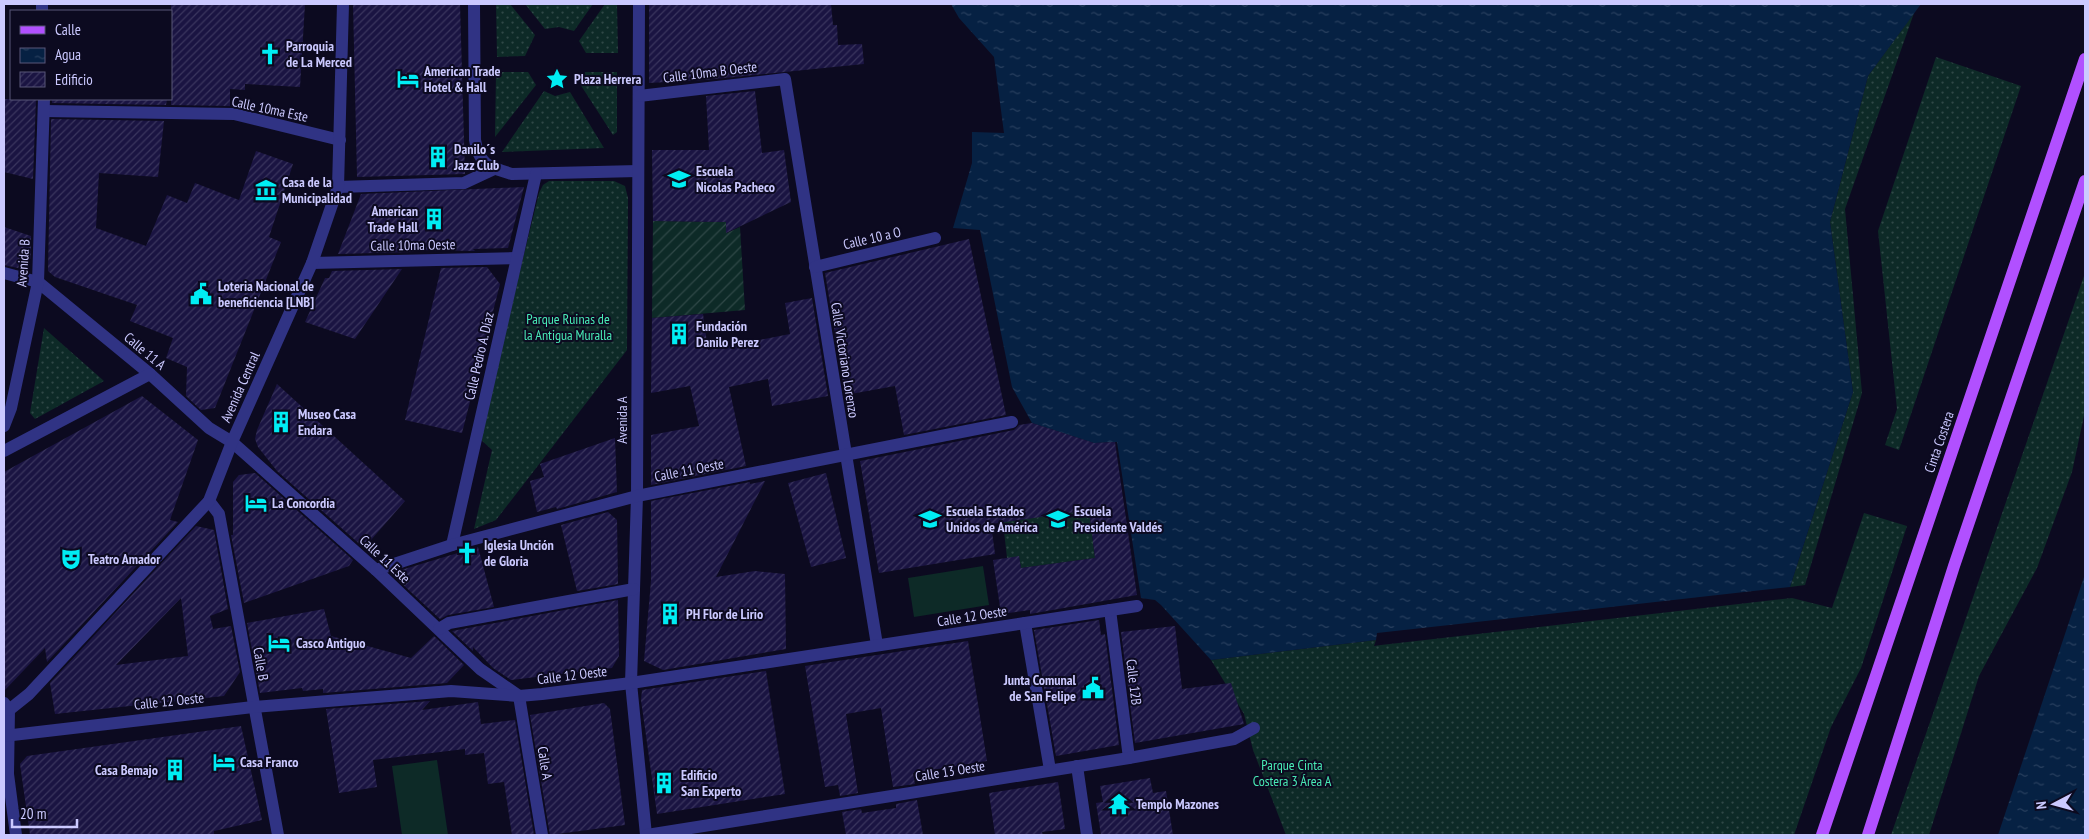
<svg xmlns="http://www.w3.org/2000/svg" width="2089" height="839" font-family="'PT Sans Narrow',sans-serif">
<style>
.grass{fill:url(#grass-dots)}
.garden{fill:url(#garden-furrows)}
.pitch{fill:#0d2a27}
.water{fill:url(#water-ripples)}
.building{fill:url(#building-hatch);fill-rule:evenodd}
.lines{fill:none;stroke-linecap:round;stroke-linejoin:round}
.minor{stroke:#303384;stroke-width:12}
.major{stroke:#b150ff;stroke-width:12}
.labels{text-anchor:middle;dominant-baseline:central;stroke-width:4;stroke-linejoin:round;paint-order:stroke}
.poi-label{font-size:14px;font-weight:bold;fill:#cbc9ff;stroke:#0c0a20;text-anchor:start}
.street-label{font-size:14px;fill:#cbc9ff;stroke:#0c0a20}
.park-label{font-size:14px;fill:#49ebb6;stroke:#0c0a20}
</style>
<defs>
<pattern id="grass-dots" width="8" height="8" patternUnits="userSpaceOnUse" patternTransform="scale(1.25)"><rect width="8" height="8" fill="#0d2a27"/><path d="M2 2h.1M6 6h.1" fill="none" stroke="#2f4847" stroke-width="1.8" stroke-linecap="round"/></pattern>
<pattern id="garden-furrows" width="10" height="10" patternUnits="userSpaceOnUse" patternTransform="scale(1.25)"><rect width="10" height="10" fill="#0d2a27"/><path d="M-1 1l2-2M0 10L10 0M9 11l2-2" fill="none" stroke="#2f4847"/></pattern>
<pattern id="water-ripples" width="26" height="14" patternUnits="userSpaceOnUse" patternTransform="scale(1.25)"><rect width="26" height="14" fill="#062143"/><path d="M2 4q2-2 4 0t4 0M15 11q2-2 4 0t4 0" fill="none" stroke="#29405f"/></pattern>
<pattern id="building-hatch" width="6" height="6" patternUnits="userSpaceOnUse" patternTransform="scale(1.25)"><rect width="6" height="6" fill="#1a1442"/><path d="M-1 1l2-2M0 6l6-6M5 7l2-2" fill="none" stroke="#3a355e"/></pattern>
</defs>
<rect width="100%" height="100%" fill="#0c0a20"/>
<!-- grass -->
<g class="grass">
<polygon points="496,4 510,4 535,35 525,56 497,57"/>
<polygon points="525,4 593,4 574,31 559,27 545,29"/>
<polygon points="605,4 617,4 618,53 586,53 579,41"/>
<polygon points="1914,13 1845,209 1862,393 1805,585 1790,587 1853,392 1830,222 1868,76"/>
<polygon points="1936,57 2021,86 1899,450 1885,445 1897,409 1878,231"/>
<polygon points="496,72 528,72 536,85 495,137"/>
<polygon points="585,72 617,72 617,132 613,135 580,84"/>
<polygon points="544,91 555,96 570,92 604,148 502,152"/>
<polygon points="549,181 614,181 625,186 628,198 627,350 496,520 474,529 492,450 479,438 539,193 543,185"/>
<polygon points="2085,273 2085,411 2072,472 2037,568 1979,676 1929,835 1891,835"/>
<polygon points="44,328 104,381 35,419 30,413"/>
<polygon points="1089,510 1095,558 1021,568 1019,557 1007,558 1003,522"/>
<polygon points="1864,513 1907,526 1861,668 1831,727 1794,835 1286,835 1253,750 1244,714 1211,660 1376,640 1374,646 1381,645 1792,598 1832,608"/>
</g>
<!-- garden -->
<polygon class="garden" points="653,221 726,222 727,233 740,227 745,310 652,318"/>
<!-- pitch -->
<g class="pitch">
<polygon points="983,566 989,605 914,617 908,578"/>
<polygon points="437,760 448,835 402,835 392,766"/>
</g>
<!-- water -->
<g class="water">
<polygon points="951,4 1921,4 1868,76 1830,222 1853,392 1790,587 1377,633 1376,640 1211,660 1161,605 1155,600 1141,598 1117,442 1094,443 1032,423 1012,387 980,230 953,228 972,163 972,132 1004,133 994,57 959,18"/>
<polygon points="2085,574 2085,835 1998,835"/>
</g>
<!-- building -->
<g class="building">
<polygon points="171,4 305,4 300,87 245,84 245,90 230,89 230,106 171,105"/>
<polygon points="353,4 460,4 465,174 357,177"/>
<polygon points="649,4 831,4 833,25 837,25 838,45 862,44 864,64 705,80 649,83"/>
<polygon points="755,91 762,153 784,150 791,202 726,233 726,222 653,221 652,150 709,150 706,96"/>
<polygon points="4,99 36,99 33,179 4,172"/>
<polygon points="52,99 167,99 166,105 52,103"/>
<polygon points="51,119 164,121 158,177 99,173 96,228 146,246 167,195 187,203 195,183 239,200 256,151 293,164 269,237 281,242 215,408 201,410 186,396 187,367 166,358 173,338 130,321 137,305 55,277 48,271"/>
<polygon points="524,187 508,248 473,249 475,251 414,250 413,252 338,254 361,194"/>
<polygon points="4,227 31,236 31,259 26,256 24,265 18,268 4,265"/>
<polygon points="969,239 1006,415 904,435 895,386 845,395 825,273"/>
<polygon points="487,267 500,284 462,433 405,420 441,268"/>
<polygon points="402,269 355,339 305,322 325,278 329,278 332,271"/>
<polygon points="812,298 828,396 772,406 768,379 729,387 746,466 651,485 651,435 699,426 690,386 651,393 652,318 703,314 708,350 790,334 785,303"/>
<polygon points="277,384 405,501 364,548 277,471 258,447 255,439 257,430"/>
<polygon points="142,396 198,440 170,520 178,522 47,662 45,648 4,691 4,472"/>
<polygon points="1032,423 1094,443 1115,442 1137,595 1030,614 1030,610 1001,614 993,560 1019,556 1021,568 1095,558 1089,510 991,524 995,554 879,573 860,461 1014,430 1019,425"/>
<polygon points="615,438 617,492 557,509 556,507 537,512 530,481 544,477 540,464"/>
<polygon points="255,473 353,560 349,566 244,603 231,535 233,535 233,482 239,475"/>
<polygon points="826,473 846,558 811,567 788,483"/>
<polygon points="765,481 716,577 755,571 785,574 786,649 663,670 644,661 651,581 651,501 750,482 750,484"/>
<polygon points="608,512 617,520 618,584 577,591 561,525"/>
<path d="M196 526 214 530 228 609 210 616 213 629 231 626 240 672 224 696 55 714 50 683ZM181 598 188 656 116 665Z"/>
<polygon points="478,547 494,607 448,615 440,619 399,581 401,570"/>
<polygon points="618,600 619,656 612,668 511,680 493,668 473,647 473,651 452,631"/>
<polygon points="324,609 331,636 411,658 434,636 464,665 447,683 323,693 323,689 303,691 302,688 260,693 247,623"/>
<polygon points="1099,620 1101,635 1105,634 1119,745 1056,756 1034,630"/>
<polygon points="1175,626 1182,689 1231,683 1244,724 1135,743 1121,632"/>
<polygon points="968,641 987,761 913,773 915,784 893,787 881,708 846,714 858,793 840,796 838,785 825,787 805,666"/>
<polygon points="766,671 785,794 657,814 641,700 642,690"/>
<polygon points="430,701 422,710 478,702 481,724 515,720 534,835 512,835 504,782 488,784 484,753 465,755 465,749 373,760 377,787 339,793 326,709"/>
<polygon points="604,703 610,709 625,825 550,835 530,715"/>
<polygon points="241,726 262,820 214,831 214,835 30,835 20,764 27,756"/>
<polygon points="1150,778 1153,793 1166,791 1173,835 1101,835 1096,803 1103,802 1100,786"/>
<polygon points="1058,782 1065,829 1042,832 1043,835 995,835 989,793"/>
<polygon points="917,800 923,835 846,835 842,812 861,809 862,813 896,808 896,804"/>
</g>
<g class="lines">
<!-- minor -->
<g class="minor">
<polyline points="42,4 42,11"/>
<path d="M474 4 475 140C479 165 489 167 512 174L638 171"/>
<polyline points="639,4 637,496 631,683 646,835"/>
<polyline points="639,96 785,79 877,645"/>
<polyline points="44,111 234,114 340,140"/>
<polyline points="338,187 464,183 494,169"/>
<polyline points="312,263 516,258"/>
<polyline points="815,267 935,238"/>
<polyline points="4,273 38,282 150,374 209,428 232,442 376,570 480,669 519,696"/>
<polyline points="4,426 11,408 38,282 44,99"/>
<polyline points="4,451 150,374"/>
<polyline points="209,501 219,514 278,835"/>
<polyline points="452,545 536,174"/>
<polyline points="376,570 452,545 637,496 1012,422"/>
<polyline points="1110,610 1129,758"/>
<polyline points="1025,623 1050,770"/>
<polyline points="439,629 449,623 634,589"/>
<polyline points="519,696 542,835"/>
<polyline points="4,703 9,710 8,774 16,835"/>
<polyline points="9,710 29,694 209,501 232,442 312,263 338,187 343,4"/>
<polyline points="4,736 253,707 451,691 519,696 542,694 631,683 1137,606"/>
<polyline points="1077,766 1087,835"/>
<polyline points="647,835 1129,758 1234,739 1254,728"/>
</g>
<!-- major -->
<g class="major">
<polyline points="1822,835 2085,59"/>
<polyline points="1868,835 1954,566 2085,181"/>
</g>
</g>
<!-- icons -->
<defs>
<g id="church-bare" transform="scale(1.725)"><path d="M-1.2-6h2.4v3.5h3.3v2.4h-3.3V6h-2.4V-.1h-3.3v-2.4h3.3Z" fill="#00edf4" stroke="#0c0a20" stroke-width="2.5" paint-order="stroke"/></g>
<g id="hotel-bare" transform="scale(1.725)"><path d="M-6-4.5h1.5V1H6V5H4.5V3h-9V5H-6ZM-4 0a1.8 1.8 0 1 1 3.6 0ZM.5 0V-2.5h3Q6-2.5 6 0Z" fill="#00edf4" stroke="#0c0a20" stroke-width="2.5" paint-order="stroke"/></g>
<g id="sight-bare" transform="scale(1.725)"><path d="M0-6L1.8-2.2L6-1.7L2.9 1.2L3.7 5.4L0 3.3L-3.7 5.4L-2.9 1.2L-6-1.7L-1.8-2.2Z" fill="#00edf4" stroke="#0c0a20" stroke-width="2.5" paint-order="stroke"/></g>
<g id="building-bare" transform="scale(1.725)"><path d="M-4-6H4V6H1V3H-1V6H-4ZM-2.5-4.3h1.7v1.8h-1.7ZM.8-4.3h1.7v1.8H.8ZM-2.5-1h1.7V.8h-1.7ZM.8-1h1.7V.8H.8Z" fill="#00edf4" stroke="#0c0a20" stroke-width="2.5" paint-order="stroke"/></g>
<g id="school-bare" transform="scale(1.725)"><path d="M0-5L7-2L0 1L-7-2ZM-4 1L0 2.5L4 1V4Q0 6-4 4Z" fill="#00edf4" stroke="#0c0a20" stroke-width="2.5" paint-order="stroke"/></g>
<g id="museum-bare" transform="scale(1.725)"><path d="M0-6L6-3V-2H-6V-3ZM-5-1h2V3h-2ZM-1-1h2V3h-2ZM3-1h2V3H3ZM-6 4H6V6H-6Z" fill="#00edf4" stroke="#0c0a20" stroke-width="2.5" paint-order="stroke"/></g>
<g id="civic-bare" transform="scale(1.725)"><path d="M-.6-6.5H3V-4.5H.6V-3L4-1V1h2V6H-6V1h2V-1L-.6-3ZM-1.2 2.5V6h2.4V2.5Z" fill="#00edf4" stroke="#0c0a20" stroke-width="2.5" paint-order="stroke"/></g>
<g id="theatre-bare" transform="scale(1.725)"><path d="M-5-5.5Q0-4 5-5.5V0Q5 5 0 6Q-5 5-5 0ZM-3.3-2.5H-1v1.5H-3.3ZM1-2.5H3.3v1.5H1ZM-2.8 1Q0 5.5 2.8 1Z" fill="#00edf4" stroke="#0c0a20" stroke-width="2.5" paint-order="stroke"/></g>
<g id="temple-bare" transform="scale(1.725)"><path d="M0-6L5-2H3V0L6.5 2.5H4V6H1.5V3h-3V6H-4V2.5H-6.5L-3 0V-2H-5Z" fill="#00edf4" stroke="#0c0a20" stroke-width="2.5" paint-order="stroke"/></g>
</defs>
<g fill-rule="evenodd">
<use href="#church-bare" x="270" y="54"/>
<use href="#hotel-bare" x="408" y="79"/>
<use href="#sight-bare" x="557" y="79"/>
<use href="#building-bare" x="438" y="157"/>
<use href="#school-bare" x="679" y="179"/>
<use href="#museum-bare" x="266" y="190"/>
<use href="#building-bare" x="434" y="219"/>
<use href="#civic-bare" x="201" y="294"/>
<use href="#building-bare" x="679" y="334"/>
<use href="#building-bare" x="281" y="422"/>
<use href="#hotel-bare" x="256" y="503"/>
<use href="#school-bare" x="930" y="519"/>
<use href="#school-bare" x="1058" y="519"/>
<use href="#church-bare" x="467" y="553"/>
<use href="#theatre-bare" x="71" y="559"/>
<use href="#building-bare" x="670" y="614"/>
<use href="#hotel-bare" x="279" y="643"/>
<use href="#civic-bare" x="1093" y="688"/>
<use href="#hotel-bare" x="224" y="762"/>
<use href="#building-bare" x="175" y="770"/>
<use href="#building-bare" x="664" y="783"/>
<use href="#temple-bare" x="1119" y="804"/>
</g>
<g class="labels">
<!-- poi labels -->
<g class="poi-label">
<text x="286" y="46">Parroquia<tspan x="286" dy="16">de La Merced</tspan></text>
<text x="424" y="71">American Trade<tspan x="424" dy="16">Hotel &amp; Hall</tspan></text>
<text x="574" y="79">Plaza Herrera</text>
<text x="454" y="149">Danilo´s<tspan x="454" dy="16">Jazz Club</tspan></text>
<text x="696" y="171">Escuela<tspan x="696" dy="16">Nicolas Pacheco</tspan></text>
<text x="282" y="182">Casa de la<tspan x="282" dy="16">Municipalidad</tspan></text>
<text x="418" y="211" text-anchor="end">American<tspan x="418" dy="16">Trade Hall</tspan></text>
<text x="218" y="286">Loteria Nacional de<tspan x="218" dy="16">beneficiencia [LNB]</tspan></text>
<text x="696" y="326">Fundación<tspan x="696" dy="16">Danilo Perez</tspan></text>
<text x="298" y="414">Museo Casa<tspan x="298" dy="16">Endara</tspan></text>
<text x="272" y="503">La Concordia</text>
<text x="946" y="511">Escuela Estados<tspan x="946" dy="16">Unidos de América</tspan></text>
<text x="1074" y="511">Escuela<tspan x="1074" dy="16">Presidente Valdés</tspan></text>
<text x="484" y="545">Iglesia Unción<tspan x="484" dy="16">de Gloria</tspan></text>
<text x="88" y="559">Teatro Amador</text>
<text x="686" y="614">PH Flor de Lirio</text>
<text x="296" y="643">Casco Antiguo</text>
<text x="1076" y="680" text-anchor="end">Junta Comunal<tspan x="1076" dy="16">de San Felipe</tspan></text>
<text x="240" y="762">Casa Franco</text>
<text x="158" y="770" text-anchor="end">Casa Bemajo</text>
<text x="681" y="775">Edificio<tspan x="681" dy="16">San Experto</tspan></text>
<text x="1136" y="804">Templo Mazones</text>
</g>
<!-- street labels -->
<g class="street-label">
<text transform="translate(710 72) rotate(-7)">Calle 10ma B Oeste</text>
<text transform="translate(270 109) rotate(12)">Calle 10ma Este</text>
<text transform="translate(872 238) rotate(-13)">Calle 10 a O</text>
<text transform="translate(413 245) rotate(-1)">Calle 10ma Oeste</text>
<text transform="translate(23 263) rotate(-86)">Avenida B</text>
<text transform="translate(145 351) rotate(40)">Calle 11 A</text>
<text transform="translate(479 356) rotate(-77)">Calle Pedro A. Díaz</text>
<text transform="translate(845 360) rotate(81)">Calle Victoriano Lorenzo</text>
<text transform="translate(240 387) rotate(-66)">Avenida Central</text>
<text transform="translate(622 420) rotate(-90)">Avenida A</text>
<text transform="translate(1939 442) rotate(-71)">Cinta Costera</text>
<text transform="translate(689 470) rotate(-11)">Calle 11 Oeste</text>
<text transform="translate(385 559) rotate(43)">Calle 11 Este</text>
<text transform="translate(972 616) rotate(-9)">Calle 12 Oeste</text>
<text transform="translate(261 664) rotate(80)">Calle B</text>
<text transform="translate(572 675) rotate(-7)">Calle 12 Oeste</text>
<text transform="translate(1134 682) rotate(83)">Calle 12B</text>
<text transform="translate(169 701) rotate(-6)">Calle 12 Oeste</text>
<text transform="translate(545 763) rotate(81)">Calle A</text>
<text transform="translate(950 771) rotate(-9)">Calle 13 Oeste</text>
</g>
<!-- park labels -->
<g class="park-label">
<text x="568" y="319">Parque Ruinas de<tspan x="568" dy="16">la Antigua Muralla</tspan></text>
<text x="1292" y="765">Parque Cinta<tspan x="1292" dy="16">Costera 3 Área A</tspan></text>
</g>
</g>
<!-- border -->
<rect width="2089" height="839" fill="none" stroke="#cbc9ff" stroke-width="10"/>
<!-- legend -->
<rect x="10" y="10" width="162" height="90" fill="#0c0a20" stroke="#585679"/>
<rect x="20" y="26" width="25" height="8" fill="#b150ff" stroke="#585679"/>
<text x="55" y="35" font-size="15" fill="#cbc9ff">Calle</text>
<rect x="20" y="48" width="25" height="15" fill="url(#water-ripples)" stroke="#585679"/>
<text x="55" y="60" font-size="15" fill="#cbc9ff">Agua</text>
<rect x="20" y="72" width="25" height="15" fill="url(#building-hatch)" stroke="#585679"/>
<text x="55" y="85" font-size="15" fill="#cbc9ff">Edificio</text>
<!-- north arrow -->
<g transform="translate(2054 804) rotate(264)" stroke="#0c0a20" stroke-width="4" paint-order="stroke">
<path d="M0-4L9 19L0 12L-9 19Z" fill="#cbc9ff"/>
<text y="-8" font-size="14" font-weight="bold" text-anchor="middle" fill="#cbc9ff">N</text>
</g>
<!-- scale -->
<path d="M12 819v8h65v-8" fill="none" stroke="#cbc9ff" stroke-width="2.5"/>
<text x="20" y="819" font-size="15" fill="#cbc9ff" stroke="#0c0a20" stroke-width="4" paint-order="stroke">20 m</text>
</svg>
